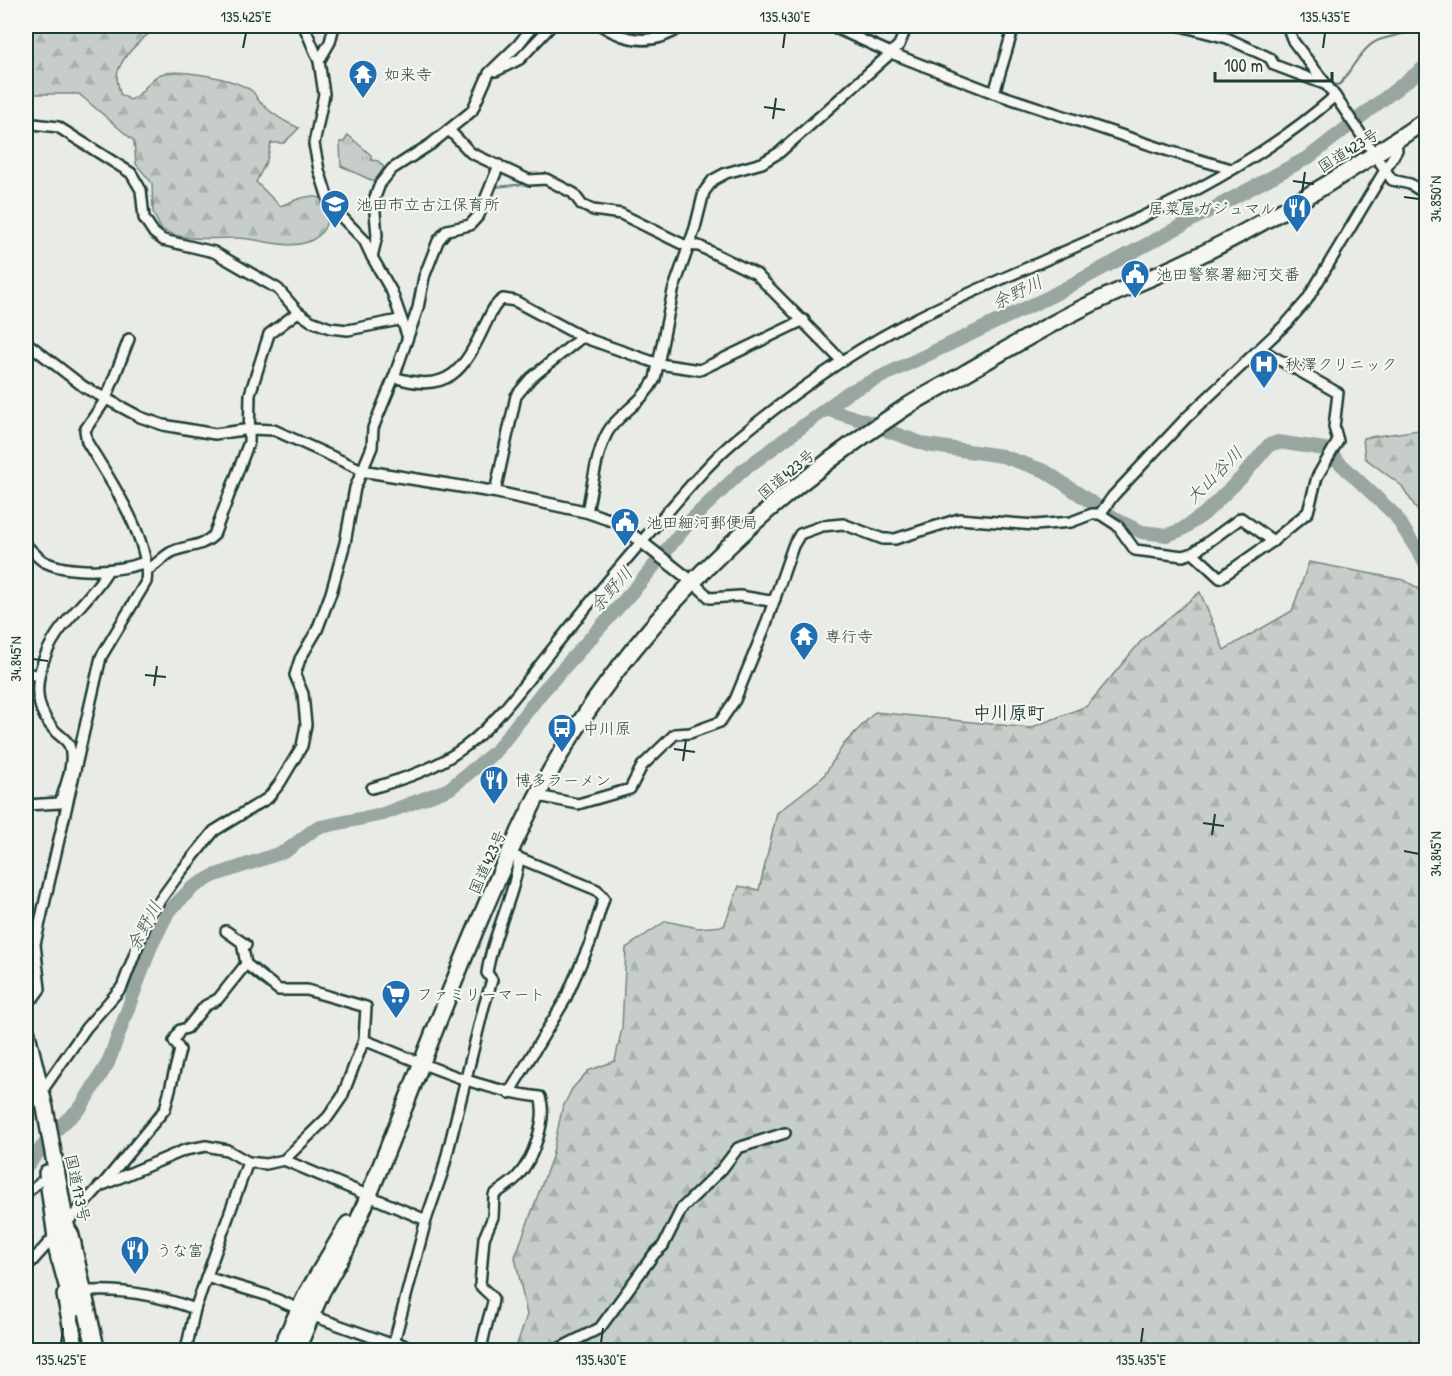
<svg xmlns="http://www.w3.org/2000/svg" width="1452" height="1376" font-family="'Patrick Hand','Klee One',sans-serif">
<style>
.grass{fill:url(#grass-tufts);stroke:#73867e;stroke-width:1.5}
.forest{fill:url(#forest-firs);stroke:#73867e;stroke-width:1.5}
.lines{fill:none;stroke-linecap:round;stroke-linejoin:round}
.stream{stroke:#687c75;stroke-width:2}
.river{stroke:#99a6a0;stroke-width:14}
.pedestrian-casing{stroke:#1f3d34;stroke-width:11}
.minor-casing{stroke:#1f3d34;stroke-width:14}
.tertiary-casing{stroke:#1f3d34;stroke-width:15}
.trunk-casing{stroke:#1f3d34;stroke-width:20}
.motorway-casing{stroke:#1f3d34;stroke-width:21}
.pedestrian{stroke:#f6f6f2;stroke-width:7}
.minor{stroke:#f6f6f2;stroke-width:9}
.tertiary{stroke:#f6f6f2;stroke-width:10}
.trunk{stroke:#f6f6f2;stroke-width:15}
.motorway{stroke:#f6f6f2;stroke-width:16}
.ticks{fill:none;stroke:#1f3d34;stroke-width:2}
.labels{text-anchor:middle;dominant-baseline:central;stroke-width:4.5;stroke-linejoin:round;paint-order:stroke}
.poi-label{font-size:16px;fill:#1f3d34;stroke:#f6f6f2;text-anchor:start}
.street-label{font-size:16px;fill:#1f3d34;stroke:#f6f6f2}
.water-label{font-size:18px;font-style:italic;fill:#445c54;stroke:#f6f6f2}
.neighbourhood-label{font-size:18px;font-weight:bold;fill:#1f3d34;stroke:#f6f6f2}
.neatline{fill:none;stroke:#1f3d34;stroke-width:2}
.ticks-label{font-size:15px;text-anchor:middle;fill:#1f3d34}
</style>
<defs>
<pattern id="grass-tufts" width="24" height="20" patternUnits="userSpaceOnUse" patternTransform="scale(1.5)"><rect width="24" height="20" fill="#c7cec9"/><path d="M3 7l-1-3M5 7V3M7 7l1-3M15 17l-1-3M17 17v-4M19 17l1-3" fill="none" stroke="#aab2ad"/></pattern>
<pattern id="forest-firs" width="22" height="20" patternUnits="userSpaceOnUse" patternTransform="scale(1.5)"><rect width="22" height="20" fill="#c7cec9"/><path d="M5 1l3.5 6h-7zM16 11l3.5 6h-7z" fill="#aab2ad"/></pattern>
</defs>
<rect width="100%" height="100%" fill="#e9ebe7"/>
<filter id="ink" filterUnits="userSpaceOnUse"><feTurbulence type="fractalNoise" baseFrequency=".0167" numOctaves="2"/><feDisplacementMap in="SourceGraphic" scale="12" xChannelSelector="R" yChannelSelector="G"/><feConvolveMatrix kernelMatrix="1 2 1 2 8 2 1 2 1" color-interpolation-filters="sRGB"/></filter>
<g filter="url(#ink)">
<!-- grass -->
<polygon class="grass" points="348,135 371,155 371,160 378,161 384,167 375,182 341,166 340,142 344,142"/>
<!-- forest -->
<g class="forest">
<path d="M26 26H165C149 29 123 55 118 71 115 78 119 87 120 94L130 100C143 96 147 79 161 74 180 68 236 79 252 91 256 94 256 99 260 102 271 113 284 122 299 128L284 143H271L267 160 256 182 280 206C299 199 315 189 330 205 329 218 325 234 312 240 289 252 258 237 234 238 211 238 182 242 161 229L153 212 152 183 136 164 134 141 79 94H26Z"/>
<polygon points="1426,429 1426,524 1402,486 1365,458 1363,438"/>
<polygon points="1309,562 1404,580 1426,593 1426,1350 515,1350 527,1315 515,1257 552,1157 562,1109 572,1089 588,1071 615,1061 622,1028 626,948 666,921 698,928 724,926 739,886 759,890 777,813 823,777 844,744 875,712 1030,728 1087,706 1142,640 1200,592 1224,650 1292,611"/>
</g>
<g class="lines">
<!-- stream -->
<g class="stream">
<polyline points="871,65 885,52"/>
<polyline points="1002,83 1020,26"/>
<path d="M1330 83 1338 85 1341 83C1351 70 1363 46 1379 40 1394 35 1410 34 1425 26"/>
<polyline points="748,162 762,158"/>
<polyline points="541,183 555,189"/>
<polyline points="494,187 527,184"/>
<polyline points="667,231 682,239 688,236"/>
<polyline points="66,368 104,392"/>
<polyline points="400,375 409,346"/>
<polyline points="110,394 152,417"/>
<polyline points="253,423 277,426"/>
<polyline points="237,427 244,425"/>
<polyline points="207,429 225,428"/>
<polyline points="376,433 399,381"/>
<polyline points="121,572 142,568"/>
</g>
<!-- river -->
<g class="river">
<polyline points="826,409 871,423"/>
<polyline points="888,431 927,445 1002,456 1045,471 1119,521 1142,532 1167,535 1181,530 1204,514 1242,477 1269,445 1278,442 1325,449 1395,515 1426,564"/>
<polyline points="26,1167 57,1129 81,1107 108,1063 151,946 168,912 192,888 213,876 286,851 316,828 383,814 449,789 496,751 543,691 640,583 691,520 742,471 849,392 1051,296 1309,157 1426,66"/>
</g>
<!-- pedestrian casing -->
<g class="pedestrian-casing">
<g id="pedestrian">
<polyline points="26,1116 29,1112"/>
<polyline points="26,1196 40,1181"/>
</g>
</g>
<!-- minor casing -->
<g class="minor-casing">
<g id="minor">
<polyline points="304,26 319,61 324,94 314,144 319,170 330,205 364,240 372,257"/>
<path d="M602 26C629 43 656 45 682 26"/>
<polyline points="831,26 891,53 994,93 1014,26"/>
<polyline points="1181,26 1227,38 1270,58 1274,65 1327,85"/>
<polyline points="1287,26 1293,41 1335,96 1392,180 1410,184 1426,194"/>
<polyline points="319,61 330,42 334,26"/>
<polyline points="496,71 520,59 551,26"/>
<polyline points="994,93 1169,151 1231,169"/>
<polyline points="26,123 58,127 131,173 141,190 144,218 154,233 163,240 214,252 278,289 298,312 311,321 330,328 348,330 399,320"/>
<polyline points="449,130 471,153 529,180 546,179 573,193 582,205 593,210 621,214 684,245 699,246 756,274 842,361"/>
<polyline points="407,335 392,292 372,257 377,236 374,200 380,184 392,169 431,144 472,111 489,73 518,45 533,26"/>
<polyline points="26,342 84,387 140,417 163,425 215,434 251,429 274,430 364,471"/>
<path d="M394 377C448 395 464 370 485 325 491 314 493 305 503 299L515 301 582 337 659 364 700 370 804 320"/>
<polyline points="495,492 516,396 531,378 582,337"/>
<path d="M587 512C592 488 597 445 611 427 625 410 644 400 655 379L673 291 695 228 704 192 713 180 726 173 762 163 780 152 891 53 899 45 907 26"/>
<polyline points="1100,514 1113,496 1187,417 1287,323 1307,300 1397,150 1396,141"/>
<path d="M26 545C31 550 37 557 43 561 67 574 120 572 145 562"/>
<polyline points="1193,553 1241,518 1273,541"/>
<path d="M147 570C157 565 165 554 174 551 189 545 202 547 214 535L249 442 250 394 269 334 298 312"/>
<polyline points="694,583 710,598 740,596 770,601 775,599"/>
<polyline points="26,673 39,676"/>
<path d="M372 788C407 778 437 768 466 746 497 723 526 682 550 652 587 606 624 561 663 517 687 490 710 461 738 438 794 392 854 349 919 317 1059 248 1217 201 1335 96"/>
<polyline points="538,796 578,804 630,789 642,766 675,734 690,733 720,722 735,700 765,627 793,546 800,534 822,526 843,524 883,539 895,539 959,519 1035,525 1071,522 1092,514 1100,514 1117,525 1135,550 1183,556 1193,553 1220,578 1273,541 1308,512 1317,477 1338,441 1334,427 1338,393 1260,349"/>
<path d="M26 805 60 803C65 787 76 761 69 745 67 740 60 736 56 732 38 713 34 693 41 668 54 623 87 606 108 570"/>
<polyline points="226,931 246,945"/>
<path d="M26 1000 34 997 40 989 35 944 101 657 146 582C152 540 108 477 87 442L85 430 106 399 129 339"/>
<path d="M364 1040C421 1063 479 1090 540 1097 548 1118 533 1160 517 1177 511 1184 501 1189 494 1195L493 1217 484 1238 480 1285C483 1290 491 1294 493 1299 494 1304 481 1338 482 1350"/>
<polyline points="509,1093 565,1000 590,943 604,898 597,890 514,856"/>
<polyline points="35,1101 86,1028 122,987 150,914 179,874 214,831 268,798 280,783 302,746 306,725 303,694 295,675 300,659 317,630 331,593 345,543 355,488 372,447 373,428 394,377 418,308 424,277 438,241 447,230 470,225 479,215 499,165"/>
<polyline points="284,1160 426,1220"/>
<polyline points="103,1184 165,1109 180,1050 174,1041 180,1030 187,1028 205,1006 218,999 246,964"/>
<polyline points="26,1268 100,1186 185,1150 206,1146 227,1150 248,1162 266,1164 284,1160 328,1117 342,1097 364,1040 366,1007 307,990 279,990 246,964 242,943"/>
<polyline points="206,1277 266,1295 299,1309"/>
<path d="M89 1291C125 1289 161 1296 195 1309"/>
<polyline points="316,1317 394,1345"/>
<polyline points="397,1342 414,1350"/>
<polyline points="186,1350 195,1309 248,1162"/>
<path d="M392 1350 426 1220 443 1171 484 1006 492 980 487 973C492 935 514 899 519 858"/>
<polyline points="556,1350 600,1328 654,1254 663,1246 682,1208 722,1169 738,1148 785,1133"/>
</g>
</g>
<!-- tertiary casing -->
<g class="tertiary-casing">
<polyline id="tertiary" points="364,471 495,492 587,512 616,522 694,583"/>
</g>
<!-- trunk casing -->
<g class="trunk-casing">
<g id="trunk">
<polyline points="26,1030 45,1108 66,1225 73,1244"/>
<polyline points="47,1173 59,1259"/>
<path d="M345 1251C411 1101 462 944 536 798 617 640 755 505 903 409 924 395 946 385 967 372 1008 349 1047 325 1089 305 1119 290 1150 279 1179 265 1265 225 1348 173 1426 120"/>
<polyline points="65,1295 76,1350"/>
<polyline points="280,1350 307,1293 348,1224"/>
</g>
</g>
<!-- motorway casing -->
<g class="motorway-casing">
<g id="motorway">
<polyline points="70,1234 96,1350"/>
<polyline points="57,1247 74,1309"/>
<polyline points="296,1350 321,1292 350,1240"/>
</g>
</g>
<!-- pedestrian -->
<use href="#pedestrian" class="pedestrian"/>
<!-- minor -->
<use href="#minor" class="minor"/>
<!-- tertiary -->
<use href="#tertiary" class="tertiary"/>
<!-- trunk -->
<use href="#trunk" class="trunk"/>
<!-- motorway -->
<use href="#motorway" class="motorway"/>
</g>
</g>
<!-- ticks -->
<path class="ticks" d="M243 48 246 33M783 48 785 33M1323 48 1325 33M764 107 785 110M773 119 776 98M1293 181 1314 184M1302 193 1305 172M1404 197 1419 199M33 659 48 661M145 675 166 677M154 686 157 666M674 749 695 752M683 761 686 740M1203 823 1224 826M1212 835 1215 814M1404 851 1419 854M61 1343 63 1328M601 1343 603 1328M1141 1343 1143 1328"/>
<!-- icons -->
<defs>
<g id="temple-pin" transform="scale(1.5)"><path d="M0 17L-7.5 6A9.5 9.5 0 1 1 7.5 6Z" fill="#1f6fb2" stroke="#f6f6f2"/><path d="M0-6L5-2H3V0L6.5 2.5H4V6H1.5V3h-3V6H-4V2.5H-6.5L-3 0V-2H-5Z" fill="#fff"/></g>
<g id="school-pin" transform="scale(1.5)"><path d="M0 17L-7.5 6A9.5 9.5 0 1 1 7.5 6Z" fill="#1f6fb2" stroke="#f6f6f2"/><path d="M0-5L7-2L0 1L-7-2ZM-4 1L0 2.5L4 1V4Q0 6-4 4Z" fill="#fff"/></g>
<g id="restaurant-pin" transform="scale(1.5)"><path d="M0 17L-7.5 6A9.5 9.5 0 1 1 7.5 6Z" fill="#1f6fb2" stroke="#f6f6f2"/><path d="M-5-6h1v4h1v-4h1v4h1v-4h1v5L-1.5 .5V6h-2V.5L-5-1ZM5-6V6H3V1.5H1.5Q1.5-4 5-6Z" fill="#fff"/></g>
<g id="civic-pin" transform="scale(1.5)"><path d="M0 17L-7.5 6A9.5 9.5 0 1 1 7.5 6Z" fill="#1f6fb2" stroke="#f6f6f2"/><path d="M-.6-6.5H3V-4.5H.6V-3L4-1V1h2V6H-6V1h2V-1L-.6-3ZM-1.2 2.5V6h2.4V2.5Z" fill="#fff"/></g>
<g id="hospital-pin" transform="scale(1.5)"><path d="M0 17L-7.5 6A9.5 9.5 0 1 1 7.5 6Z" fill="#1f6fb2" stroke="#f6f6f2"/><path d="M-5-5h3v3.5h4V-5h3V5h-3V1.5h-4V5h-3Z" fill="#fff"/></g>
<g id="bus-pin" transform="scale(1.5)"><path d="M0 17L-7.5 6A9.5 9.5 0 1 1 7.5 6Z" fill="#1f6fb2" stroke="#f6f6f2"/><path d="M-5-6H5V4H4V6H2V4H-2V6H-4V4H-5ZM-3.5-4V0h7V-4ZM-3.5 1.2v1.5H-2V1.2ZM2 1.2v1.5H3.5V1.2Z" fill="#fff"/></g>
<g id="supermarket-pin" transform="scale(1.5)"><path d="M0 17L-7.5 6A9.5 9.5 0 1 1 7.5 6Z" fill="#1f6fb2" stroke="#f6f6f2"/><path d="M-6-5.5h2.5l.6 2H6L4.5 2H-2.5L-4.4-4H-6ZM-1.5 3.2a1.3 1.3 0 1 0 .1 0ZM3 3.2a1.3 1.3 0 1 0 .1 0Z" fill="#fff"/></g>
</defs>
<g fill-rule="evenodd">
<use href="#temple-pin" x="363" y="74"/>
<use href="#school-pin" x="335" y="204"/>
<use href="#restaurant-pin" x="1297" y="208"/>
<use href="#civic-pin" x="1135" y="274"/>
<use href="#hospital-pin" x="1264" y="364"/>
<use href="#civic-pin" x="625" y="522"/>
<use href="#temple-pin" x="804" y="636"/>
<use href="#bus-pin" x="562" y="728"/>
<use href="#restaurant-pin" x="494" y="780"/>
<use href="#supermarket-pin" x="396" y="994"/>
<use href="#restaurant-pin" x="135" y="1250"/>
</g>
<g class="labels">
<!-- poi labels -->
<g class="poi-label">
<text x="384" y="74">如来寺</text>
<text x="356" y="204">池田市立古江保育所</text>
<text x="1276" y="208" text-anchor="end">居菜屋ガジュマル</text>
<text x="1156" y="274">池田警察署細河交番</text>
<text x="1285" y="364">秋澤クリニック</text>
<text x="646" y="522">池田細河郵便局</text>
<text x="825" y="636">専行寺</text>
<text x="583" y="728">中川原</text>
<text x="515" y="780">博多ラーメン</text>
<text x="417" y="994">ファミリーマート</text>
<text x="156" y="1250">うな富</text>
</g>
<!-- street labels -->
<g class="street-label">
<text transform="translate(1348 150) rotate(-32)">国道423号</text>
<text transform="translate(786 474) rotate(-40)">国道423号</text>
<text transform="translate(487 862) rotate(-66)">国道423号</text>
<text transform="translate(78 1188) rotate(78)">国道173号</text>
</g>
<!-- water labels -->
<g class="water-label">
<text transform="translate(1017 292) rotate(-26)">余野川</text>
<text transform="translate(1214 475) rotate(-45)">大山谷川</text>
<text transform="translate(611 589) rotate(-48)">余野川</text>
<text transform="translate(144 926) rotate(-62)">余野川</text>
</g>
<!-- neighbourhood labels -->
<g class="neighbourhood-label">
<text x="1009" y="712">中川原町</text>
</g>
</g>
<!-- margin -->
<rect width="1452" height="1376" fill="none" stroke="#f6f6f2" stroke-width="66"/>
<!-- scale -->
<path d="M1215 72v9h117v-9" fill="none" stroke="#1f3d34" stroke-width="3"/>
<text x="1224" y="72" font-size="18" fill="#1f3d34" stroke="#f6f6f2" stroke-width="4.5" paint-order="stroke">100 m</text>
<rect x="33" y="33" width="1386" height="1310" class="neatline"/>
<g class="ticks-label">
<text x="246" y="22">135.425°E</text>
<text x="785" y="22">135.430°E</text>
<text x="1325" y="22">135.435°E</text>
<text transform="translate(1436 199) rotate(-90)" y="5">34.850°N</text>
<text transform="translate(16 659) rotate(-90)" y="5">34.845°N</text>
<text transform="translate(1436 854) rotate(-90)" y="5">34.845°N</text>
<text x="61" y="1365">135.425°E</text>
<text x="601" y="1365">135.430°E</text>
<text x="1141" y="1365">135.435°E</text>
</g>
</svg>
